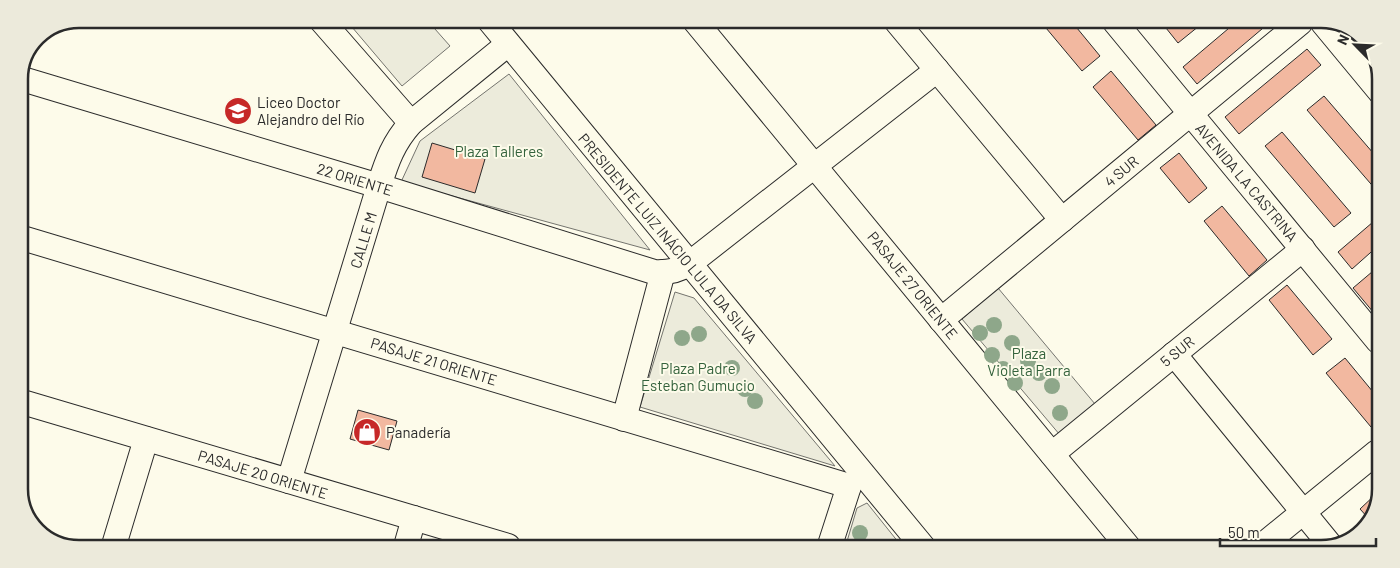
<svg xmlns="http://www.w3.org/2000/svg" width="1400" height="568" font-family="Barlow,sans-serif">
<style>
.green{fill:#ecebdb;stroke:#74746e}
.building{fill:#f2b8a0;stroke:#2b2b2b}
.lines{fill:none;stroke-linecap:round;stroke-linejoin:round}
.minor-casing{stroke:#2b2b2b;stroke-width:26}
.minor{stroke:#fdfbea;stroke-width:24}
.tree{fill:#8ea78a}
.labels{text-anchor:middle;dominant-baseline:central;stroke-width:4;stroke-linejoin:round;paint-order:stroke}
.poi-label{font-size:15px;fill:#2b2b2b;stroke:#fdfbea;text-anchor:start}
.park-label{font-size:15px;fill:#34623c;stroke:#fdfbea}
.street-label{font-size:15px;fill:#2b2b2b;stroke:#fdfbea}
.rim{fill:none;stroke:#2b2b2b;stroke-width:2.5}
</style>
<rect width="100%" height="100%" fill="#fdfbea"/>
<!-- green -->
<g class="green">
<polygon points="346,20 427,20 450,46 402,86"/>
<polygon points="509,74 650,250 401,182 420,141"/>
<polygon points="998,288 1095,404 1060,435 962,319"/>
<polygon points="675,292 694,298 835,466 640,407"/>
<polygon points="867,503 903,548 845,548 857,508"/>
</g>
<!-- building -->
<g class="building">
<polygon points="1041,22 1072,22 1100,56 1082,71"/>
<polygon points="1162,23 1197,23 1199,26 1178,43"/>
<polygon points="1235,23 1269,23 1197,84 1183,67"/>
<polygon points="1307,49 1321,65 1239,134 1225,117"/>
<polygon points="1111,71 1156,125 1138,140 1093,87"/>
<polygon points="1324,96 1380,161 1380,188 1377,191 1307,110"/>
<polygon points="1282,132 1351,213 1334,227 1265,146"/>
<polygon points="432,143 485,159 475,193 422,177"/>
<polygon points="1179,153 1207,188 1189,203 1160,168"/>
<polygon points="1222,206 1267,260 1249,276 1204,221"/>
<polygon points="1380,216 1379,245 1352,269 1338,252"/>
<polygon points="1379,266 1379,319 1353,288"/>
<polygon points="1287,285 1332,339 1313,355 1269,300"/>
<polygon points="1345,358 1378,398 1378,422 1371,427 1326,373"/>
<polygon points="358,410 397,421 389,450 350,439"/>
<polygon points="1377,493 1377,512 1370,520 1360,509"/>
</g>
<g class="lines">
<!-- minor casing -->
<g class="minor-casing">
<g id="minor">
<polyline points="321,20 411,123"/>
<polyline points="489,20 924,548"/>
<polyline points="695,21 1130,549"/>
<polyline points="897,22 1062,220"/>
<polyline points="1115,22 1378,341"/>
<polyline points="1323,23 1381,93"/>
<path d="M19 78 379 186 654 272C668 273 678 271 689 264L937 70"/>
<polyline points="19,237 849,486"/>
<polyline points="941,320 1300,23"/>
<polyline points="1174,354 1331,546"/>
<polyline points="19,401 508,546"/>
<polyline points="624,419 663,272"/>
<polyline points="1052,454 1303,249"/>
<path d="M289 481 379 186C387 161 393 143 411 123L508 44"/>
<polyline points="114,545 146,439"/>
<polyline points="406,546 414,518"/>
<polyline points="829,548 849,486"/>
<polyline points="1258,549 1377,452"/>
</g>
</g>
<!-- minor -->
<use href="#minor" class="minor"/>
</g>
<!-- trees -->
<g class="tree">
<circle cx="994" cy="325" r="8"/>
<circle cx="980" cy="333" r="8"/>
<circle cx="699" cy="334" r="8"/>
<circle cx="682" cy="338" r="8"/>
<circle cx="1012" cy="343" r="8"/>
<circle cx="992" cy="355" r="8"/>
<circle cx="1028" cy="361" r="8"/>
<circle cx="732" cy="368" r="8"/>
<circle cx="1003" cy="369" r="8"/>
<circle cx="1039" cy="373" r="8"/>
<circle cx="1015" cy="383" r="8"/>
<circle cx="1052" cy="386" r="8"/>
<circle cx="745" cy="389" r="8"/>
<circle cx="755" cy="401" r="8"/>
<circle cx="1060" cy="413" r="8"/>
<circle cx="860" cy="533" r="8"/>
</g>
<!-- icons -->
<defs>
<g id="school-disc" transform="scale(1.4375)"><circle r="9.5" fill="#c62828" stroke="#fdfbea"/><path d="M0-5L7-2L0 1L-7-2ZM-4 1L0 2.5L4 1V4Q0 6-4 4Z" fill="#fff"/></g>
<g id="shop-disc" transform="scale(1.4375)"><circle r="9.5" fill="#c62828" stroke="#fdfbea"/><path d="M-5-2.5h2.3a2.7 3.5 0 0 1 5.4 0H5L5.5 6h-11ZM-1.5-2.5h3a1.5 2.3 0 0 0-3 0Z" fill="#fff"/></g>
</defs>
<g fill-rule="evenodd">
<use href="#school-disc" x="238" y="111"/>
<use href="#shop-disc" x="367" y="432"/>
</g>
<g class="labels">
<!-- poi labels -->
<g class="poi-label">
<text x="257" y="102">Liceo Doctor<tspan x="257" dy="17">Alejandro del Río</tspan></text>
<text x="386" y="432">Panadería</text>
</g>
<!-- park labels -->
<g class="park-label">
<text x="499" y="151">Plaza Talleres</text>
<text x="1029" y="353">Plaza<tspan x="1029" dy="17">Violeta Parra</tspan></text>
<text x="698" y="368">Plaza Padre<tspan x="698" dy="17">Esteban Gumucio</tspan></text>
</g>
<!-- street labels -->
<g class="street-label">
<text transform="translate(1121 171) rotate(-40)">4 SUR</text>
<text transform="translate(355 179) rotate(17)">22 ORIENTE</text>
<text transform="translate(1247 182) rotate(50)">AVENIDA LA CASTRINA</text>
<text transform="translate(668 238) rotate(50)">PRESIDENTE LUIZ INÁCIO LULA DA SILVA</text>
<text transform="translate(363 240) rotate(-73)">CALLE M</text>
<text transform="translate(913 285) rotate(51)">PASAJE 27 ORIENTE</text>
<text transform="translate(1177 351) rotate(-39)">5 SUR</text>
<text transform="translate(434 361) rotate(17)">PASAJE 21 ORIENTE</text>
<text transform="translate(263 474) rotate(17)">PASAJE 20 ORIENTE</text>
</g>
</g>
<!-- crop -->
<path d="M0 0H1400V568H0ZM79 28H1321A51 51 0 0 1 1372 79V489A51 51 0 0 1 1321 540H79A51 51 0 0 1 28 489V79A51 51 0 0 1 79 28Z" fill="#eceadb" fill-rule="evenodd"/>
<path class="rim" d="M79 28H1321A51 51 0 0 1 1372 79V489A51 51 0 0 1 1321 540H79A51 51 0 0 1 28 489V79A51 51 0 0 1 79 28Z"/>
<!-- north arrow -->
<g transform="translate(1355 45) rotate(294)" stroke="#fdfbea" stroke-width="4" paint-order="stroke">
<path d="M0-4L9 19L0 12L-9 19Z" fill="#2b2b2b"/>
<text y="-8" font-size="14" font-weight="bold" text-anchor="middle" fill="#2b2b2b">N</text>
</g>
<!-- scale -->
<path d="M1220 538v8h156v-8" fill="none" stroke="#2b2b2b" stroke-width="2.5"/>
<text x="1228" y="538" font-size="15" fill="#2b2b2b" stroke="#fdfbea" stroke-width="4" paint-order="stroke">50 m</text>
</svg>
